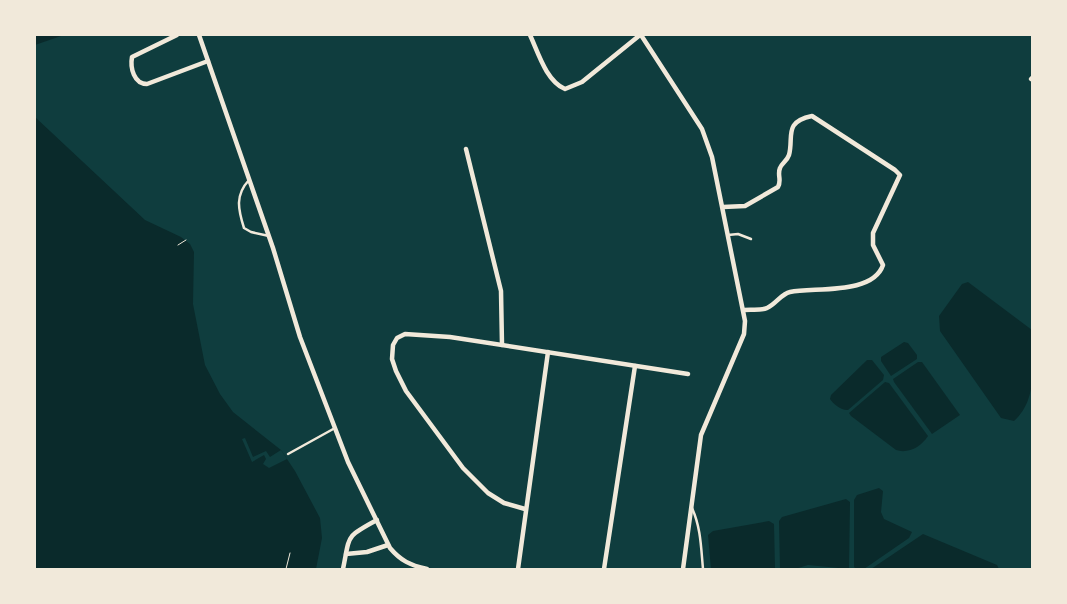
<svg xmlns="http://www.w3.org/2000/svg" width="1067" height="604" font-family="Poppins,sans-serif">
<style>
.water{fill:#0a2a2b}
.pier{fill:#0f3d3e}
.lines{fill:none;stroke-linecap:round;stroke-linejoin:round}
.path{stroke:#f1e9da;stroke-width:1}
.service{stroke:#f1e9da;stroke-width:2.5}
.minor{stroke:#f1e9da;stroke-width:4.5}
</style>
<rect width="100%" height="100%" fill="#0f3d3e"/>
<!-- water -->
<g class="water">
<polygon points="35,35 64,35 35,45"/>
<polygon points="35,117 145,220 181,237 190,244 194,252 193,304 205,365 220,394 233,412 281,450 295,471 320,518 322,538 316,569 35,569"/>
<path d="M968 282 1032 330C1032 361 1039 399 1014 421L1001 418 940 331 939 316 962 284Z"/>
<polygon points="904,342 908,343 917,355 917,359 891,376 881,361 881,357"/>
<path d="M867 360H872L884 375 883 380 848 410C842 411 833 404 830 399L831 395Z"/>
<polygon points="918,362 922,362 960,415 932,434 894,382 893,379"/>
<path d="M885 382 889 383 928 436C921 447 908 454 896 450L851 416 849 413Z"/>
<polygon points="879,488 883,491 881,512 884,519 912,532 909,538 864,569 856,569 854,567 854,500 857,495"/>
<polygon points="846,499 850,502 849,569 808,565 795,569 780,569 779,521 782,517"/>
<polygon points="769,521 774,524 775,569 711,569 708,535 713,531"/>
<polygon points="923,534 997,565 999,569 871,569"/>
</g>
<!-- pier -->
<polygon class="pier" points="245,438 253,457 266,451 270,457 281,450 287,459 269,468 263,464 266,459 264,455 252,462 242,439"/>
<g class="lines">
<!-- path -->
<g class="path">
<polyline points="178,245 186,240"/>
<polyline points="286,569 290,553"/>
</g>
<!-- service -->
<g class="service">
<path d="M249 180C235 195 238 209 244 228L251 232 269 236"/>
<polyline points="728,235 738,234 751,239"/>
<polyline points="288,454 335,428"/>
<path d="M692 508C701 528 701 548 703 569"/>
</g>
<!-- minor -->
<g class="minor">
<path d="M177 35 132 57C130 68 134 84 147 84L208 61"/>
<path d="M199 35 273 248 300 337 348 462 390 548C401 561 410 565 427 569"/>
<path d="M530 35C538 52 546 81 565 89L582 82 640 35"/>
<polyline points="641,35 702,129 712,157 745,321 744,334 701,435 683,569"/>
<polyline points="1031,79 1032,78"/>
<polyline points="466,149 501,291 502,345"/>
<path d="M723 207 745 206 778 187C782 180 777 175 780 168 782 163 787 161 789 155 794 137 783 122 812 116L895 170 900 175 873 233V245L883 265C873 295 815 287 790 292 781 294 776 304 767 308 761 311 751 309 744 310"/>
<polyline points="525,509 504,503 488,493 463,468 406,391 396,371 392,359 393,345 397,338 405,334 450,337 688,374"/>
<polyline points="346,554 367,552 388,545"/>
<path d="M343 569C350 535 345 537 377 520"/>
<polyline points="518,569 548,352"/>
<polyline points="604,569 635,366"/>
</g>
</g>
<!-- border -->
<rect width="1067" height="604" fill="none" stroke="#f1e9da" stroke-width="72"/>
</svg>
